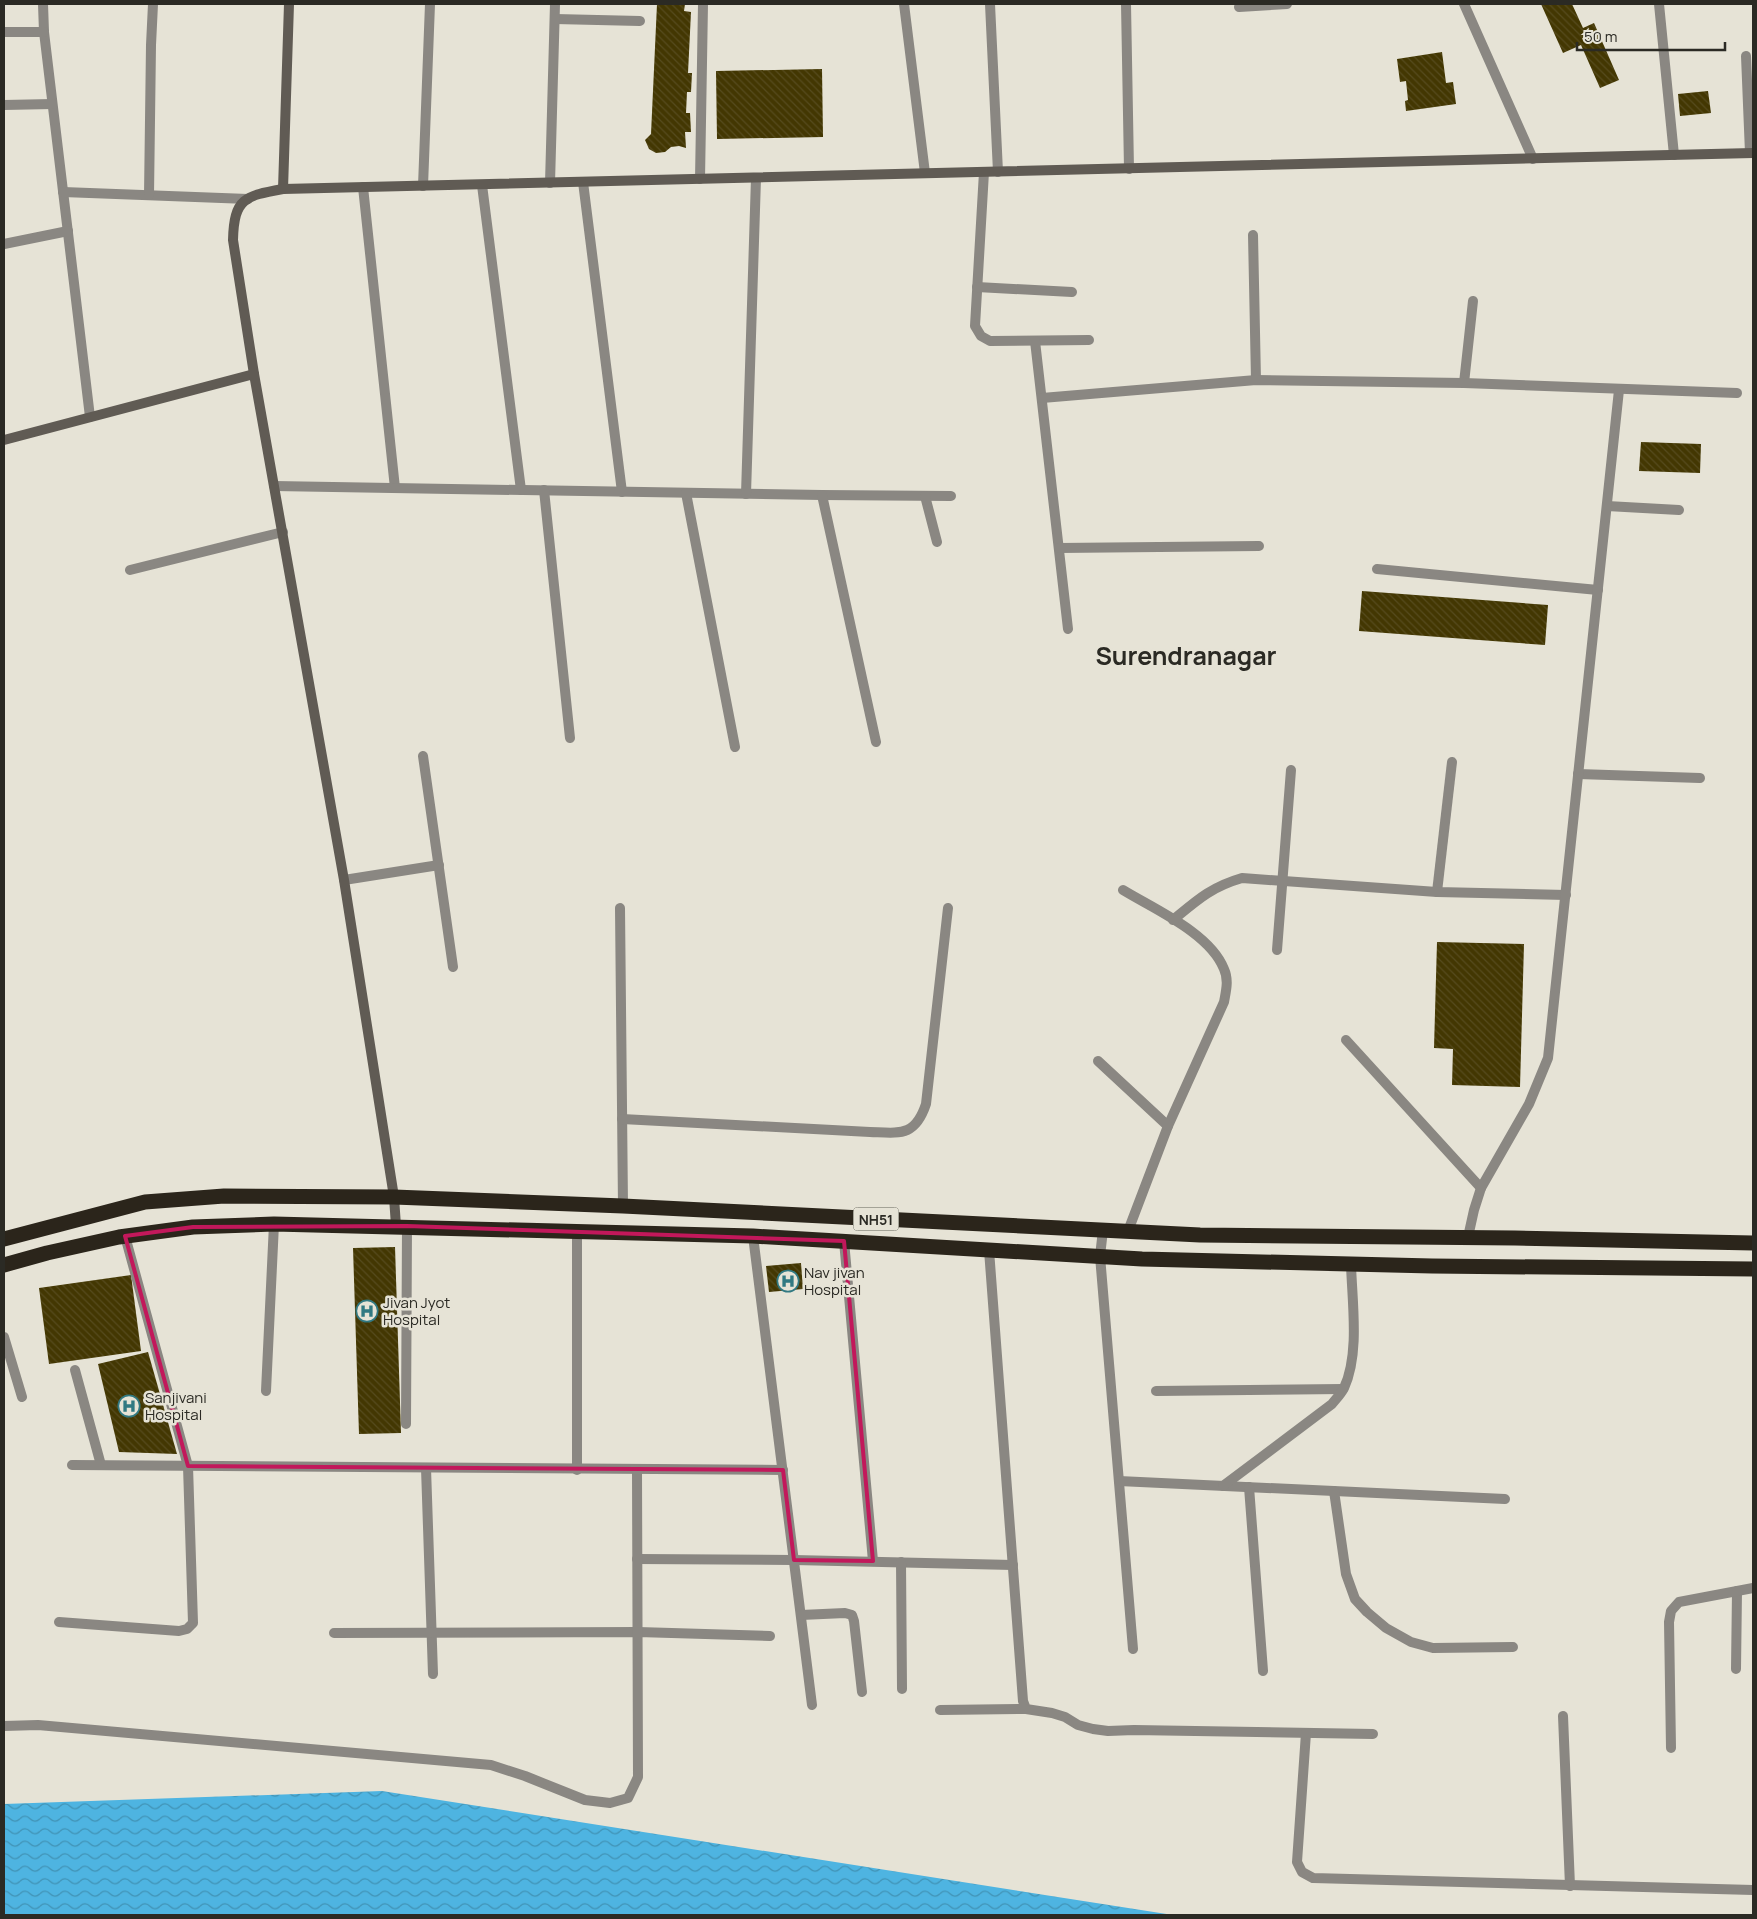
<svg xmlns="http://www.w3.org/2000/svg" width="1757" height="1919" font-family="Manrope,sans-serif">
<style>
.water{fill:url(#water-waves)}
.building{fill:url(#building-back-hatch)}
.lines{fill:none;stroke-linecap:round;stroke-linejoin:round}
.lane{stroke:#8a8782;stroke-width:10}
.street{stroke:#8a8782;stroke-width:10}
.secondary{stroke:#605b54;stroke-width:10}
.highway{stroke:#2b251b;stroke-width:15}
.marked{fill:none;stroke:#c2185b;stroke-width:4;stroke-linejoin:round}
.labels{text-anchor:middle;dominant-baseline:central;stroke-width:5;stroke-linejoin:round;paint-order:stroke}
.shield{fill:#e6e3d6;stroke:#636259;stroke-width:1}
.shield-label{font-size:14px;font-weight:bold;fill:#2b2a24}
.poi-label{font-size:15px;fill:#2b2a24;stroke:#e6e3d6;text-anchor:start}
.town-label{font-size:25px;font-weight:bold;fill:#2b2a24;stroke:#e6e3d6}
</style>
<defs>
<pattern id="water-waves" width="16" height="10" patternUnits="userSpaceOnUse" patternTransform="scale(1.25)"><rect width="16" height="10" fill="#4eb4e1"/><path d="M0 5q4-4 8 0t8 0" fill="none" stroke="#4193b6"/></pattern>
<pattern id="building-back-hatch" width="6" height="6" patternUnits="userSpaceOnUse" patternTransform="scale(1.25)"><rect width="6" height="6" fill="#433702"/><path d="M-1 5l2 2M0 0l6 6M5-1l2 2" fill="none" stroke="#564b1e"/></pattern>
</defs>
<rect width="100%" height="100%" fill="#e6e3d6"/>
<!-- water -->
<polygon class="water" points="382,1791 1173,1915 4,1915 4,1804"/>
<!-- building -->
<g class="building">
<polygon points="657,4 685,4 684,11 691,12 688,73 692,73 691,92 687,92 686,113 690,113 691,132 685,132 686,148 679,146 671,147 665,152 656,153 649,149 645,140 651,134"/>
<polygon points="1541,4 1572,4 1583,28 1594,23 1619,80 1600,88 1581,45 1563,53"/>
<polygon points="1442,52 1446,83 1453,82 1456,104 1406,111 1405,101 1408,100 1406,81 1400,82 1397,59"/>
<polygon points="822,69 823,137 717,139 716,71"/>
<polygon points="1708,91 1711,113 1680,116 1678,94"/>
<polygon points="1641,442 1701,444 1700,473 1639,471"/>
<polygon points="1362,591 1548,605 1545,645 1359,631"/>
<polygon points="1437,942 1524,944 1520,1087 1452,1085 1453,1049 1434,1048"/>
<polygon points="395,1247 401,1433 359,1434 353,1248"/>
<polygon points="801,1263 803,1289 769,1292 766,1266"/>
<polygon points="131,1275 141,1351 49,1364 39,1288"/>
<polygon points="148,1352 177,1454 119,1452 98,1364"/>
</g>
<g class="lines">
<!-- lane -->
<g class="lane">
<polyline points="984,172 975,326 981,336 990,341 1089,340"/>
<polyline points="1253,235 1256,380"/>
<polyline points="977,287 1072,292"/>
<polyline points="1035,341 1068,629"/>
<polyline points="1464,383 1473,301"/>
<polyline points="1042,398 1256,380 1464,383 1737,393"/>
<polyline points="1607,506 1679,510"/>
<polyline points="1059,548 1259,546"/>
<polyline points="1377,569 1598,590"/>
<polyline points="130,570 283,532"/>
<polyline points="1578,774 1700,778"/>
<path d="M1123 890C1154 909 1210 933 1224 969 1229 980 1226 991 1224 1002L1168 1126 1128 1231"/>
<polyline points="1437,892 1452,762"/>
<polyline points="620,908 623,1206"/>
<path d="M1173 920C1197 900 1211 887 1242 878L1437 892 1566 895"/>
<polyline points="1277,950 1291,770"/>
<polyline points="1346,1040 1481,1188"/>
<polyline points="1098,1061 1168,1126"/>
<path d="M622 1119 870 1132C900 1133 915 1137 926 1104L948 908"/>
<polyline points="1103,1230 1100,1256 1133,1649"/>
<polyline points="577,1231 577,1470"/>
<polyline points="1468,1237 1474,1210 1481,1188 1529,1104 1548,1058 1619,390"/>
<polyline points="4,1337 22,1397"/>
<polyline points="75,1370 101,1465"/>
<polyline points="266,1391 274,1224"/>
<polyline points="1156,1391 1343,1389"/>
<polyline points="406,1424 407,1226"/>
<polyline points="1119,1481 1505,1499"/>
<path d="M1223 1486 1332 1404C1336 1399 1341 1394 1344 1388 1360 1354 1352 1301 1351 1264"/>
<polyline points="1249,1487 1263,1671"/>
<polyline points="1334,1491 1346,1574 1355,1599 1367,1612 1386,1628 1411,1642 1433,1648 1513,1647"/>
</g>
<!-- street -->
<g class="street">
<polyline points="43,4 44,32 90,417"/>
<polyline points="904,4 925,173"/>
<polyline points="990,4 998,172"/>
<polyline points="1126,4 1129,169"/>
<polyline points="1464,4 1533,159"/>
<polyline points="1659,4 1674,155"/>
<polyline points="1239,7 1287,4"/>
<polyline points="555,19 640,21"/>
<polyline points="4,32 44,32"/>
<polyline points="1746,56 1750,153"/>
<polyline points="4,105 52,104"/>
<polyline points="700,179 703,4"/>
<polyline points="583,182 622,492"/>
<polyline points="550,183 555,4"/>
<polyline points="482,185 521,490"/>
<polyline points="423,186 430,4"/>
<polyline points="363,187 395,488"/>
<polyline points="63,192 248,199"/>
<polyline points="149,195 151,45 153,4"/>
<polyline points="4,244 68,231"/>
<polyline points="274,486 822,495 951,496"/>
<polyline points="544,490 570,738"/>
<polyline points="686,493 735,747"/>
<polyline points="746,494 756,178"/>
<polyline points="822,495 876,742"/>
<polyline points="925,496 937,542"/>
<polyline points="423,756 453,967"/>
<polyline points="344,880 439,865"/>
<polyline points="753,1236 812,1705"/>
<polyline points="844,1241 873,1561"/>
<polyline points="989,1250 1023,1701 1026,1709 1052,1713 1065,1717 1078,1725 1093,1729 1108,1731 1134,1730 1373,1734"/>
<polyline points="72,1465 783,1470"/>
<polyline points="426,1468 433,1674"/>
<polyline points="637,1559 794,1560 1013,1565"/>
<polyline points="901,1562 902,1689"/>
<polyline points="801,1615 845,1613 852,1615 854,1621 862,1692"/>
<polyline points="59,1622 179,1631 187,1629 193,1623 188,1466 125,1236"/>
<polyline points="334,1633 638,1632 770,1636"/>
<polyline points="1736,1669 1737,1591"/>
<polyline points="940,1710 1026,1709"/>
<polyline points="1563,1716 1570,1886"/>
<polyline points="4,1726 38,1725 491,1765 525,1776 585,1800 610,1803 628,1798 638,1777 637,1470"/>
<polyline points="1306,1733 1297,1862 1302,1872 1313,1878 1753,1890"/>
<polyline points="1671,1748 1669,1622 1671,1611 1679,1602 1753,1588"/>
</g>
<!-- secondary -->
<g class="secondary">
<polyline points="283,189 289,4"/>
<polyline points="4,440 254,374"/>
<path d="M396 1226 394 1197 344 880 254 374 233 240C234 198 245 196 283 189L1753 153"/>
</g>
<!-- highway -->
<g class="highway">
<polyline points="4,1239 145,1202 224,1196 394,1197 623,1206 1200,1235 1515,1238 1753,1243"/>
<polyline points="4,1265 47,1253 119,1237 193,1227 274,1224 753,1236 1142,1259 1432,1266 1753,1269"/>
</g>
</g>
<!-- marked area -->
<path class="marked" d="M407 1226 844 1241 873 1561 794 1560 783 1470 188 1466 125 1236 193 1227Z"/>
<!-- icons -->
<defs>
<g id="hospital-ring" transform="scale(1.125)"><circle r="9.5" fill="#e6e3d6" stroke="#317982" stroke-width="1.5"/><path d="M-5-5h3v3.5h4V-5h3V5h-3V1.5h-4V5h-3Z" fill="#317982"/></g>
</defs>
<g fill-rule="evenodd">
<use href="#hospital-ring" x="788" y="1281"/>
<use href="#hospital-ring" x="367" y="1311"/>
<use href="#hospital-ring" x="129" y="1406"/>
</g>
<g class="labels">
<!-- shield labels -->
<rect class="shield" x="853.5" y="1207.5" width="45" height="23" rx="4"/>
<g class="shield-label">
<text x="876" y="1219">NH51</text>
</g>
<!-- poi labels -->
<g class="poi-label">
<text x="804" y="1272">Nav jivan<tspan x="804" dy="17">Hospital</tspan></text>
<text x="383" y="1302">Jivan Jyot<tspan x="383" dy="17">Hospital</tspan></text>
<text x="145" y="1397">Sanjivani<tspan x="145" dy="17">Hospital</tspan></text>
</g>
<!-- town labels -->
<g class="town-label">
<text x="1186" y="655">Surendranagar</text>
</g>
</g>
<!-- border -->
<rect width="1757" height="1919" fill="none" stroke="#2b2a24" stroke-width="10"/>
<!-- scale -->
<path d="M1577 42v8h148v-8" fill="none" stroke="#2b2a24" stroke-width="2.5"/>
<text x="1584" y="42" font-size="15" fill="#2b2a24" stroke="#e6e3d6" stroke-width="4" paint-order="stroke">50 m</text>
</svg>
